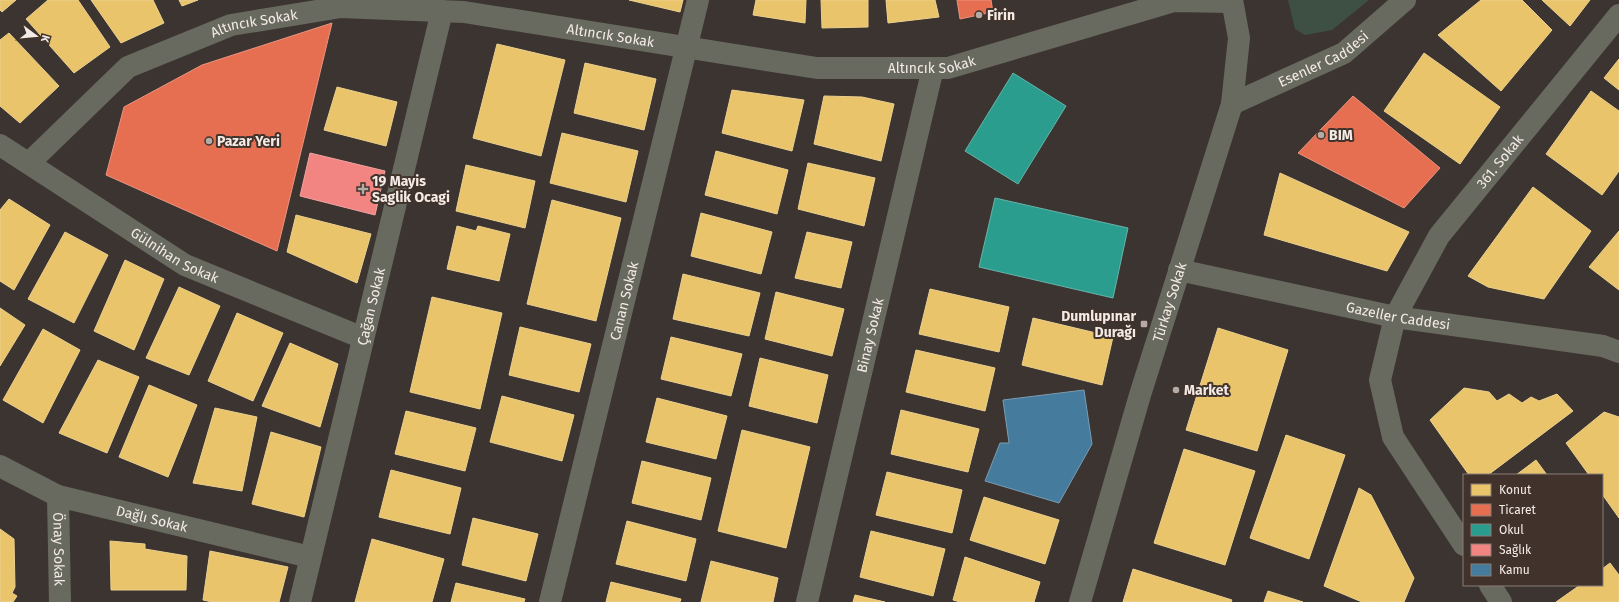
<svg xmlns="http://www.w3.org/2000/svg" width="1619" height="602" font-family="'Fira Sans',sans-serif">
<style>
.green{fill:#3e4f44}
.homes{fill:#e9c46a;stroke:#ecd08f}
.shops{fill:#e76f51;stroke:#eb947e}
.schools{fill:#2a9d8f;stroke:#67b4a9}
.health{fill:#f28482;stroke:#f3a3a0}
.public{fill:#457b9d;stroke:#7a9db3}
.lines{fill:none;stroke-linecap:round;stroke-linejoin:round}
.minor{stroke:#696a5f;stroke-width:22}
.poi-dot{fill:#b4aba6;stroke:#41332b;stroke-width:1.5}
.labels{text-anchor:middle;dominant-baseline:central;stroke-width:4;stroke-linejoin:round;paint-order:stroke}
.poi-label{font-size:14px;font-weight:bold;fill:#f4ebe6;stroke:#41332b;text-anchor:start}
.street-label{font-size:14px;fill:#f4ebe6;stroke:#41332b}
</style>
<rect width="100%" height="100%" fill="#3c3430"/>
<!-- green -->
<polygon class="green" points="1288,0 1369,0 1332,30 1305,35 1295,29"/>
<!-- homes -->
<g class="homes">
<polygon points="0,0 16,0 2,12 0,10"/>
<polygon points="48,0 78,0 110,47 74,73 26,19"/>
<polygon points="91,0 153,0 164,23 121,43"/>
<polygon points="179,0 198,0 182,6"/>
<polygon points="629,0 683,0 680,12"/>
<polygon points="756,0 806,0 805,23 753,15"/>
<polygon points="821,0 868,0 868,27 822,28"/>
<polygon points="886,0 935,0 939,17 888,23"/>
<polygon points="1481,0 1522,0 1552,30 1501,91 1438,35"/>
<polygon points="1542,0 1590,0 1570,26"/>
<polygon points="9,33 59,86 20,123 0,106 0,40"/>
<polygon points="497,44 565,60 541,156 473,138"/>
<polygon points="1424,53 1500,107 1460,164 1384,111"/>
<polygon points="1619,59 1619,90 1604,78"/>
<polygon points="585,63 656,79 644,130 574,113"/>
<polygon points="337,87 397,102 386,146 324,130"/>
<polygon points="732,90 804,100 792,151 722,133"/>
<polygon points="1591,91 1619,111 1619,171 1602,195 1546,154"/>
<polygon points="824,96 862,97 894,104 881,161 814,144"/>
<polygon points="562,133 638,151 626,202 550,183"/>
<polygon points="716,151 788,170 777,214 705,195"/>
<polygon points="808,163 875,178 864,226 798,209"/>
<polygon points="466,165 535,181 525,228 456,211"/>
<polygon points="1280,173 1409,232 1387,271 1264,235"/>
<polygon points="1533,187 1591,231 1544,299 1488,287 1468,276"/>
<polygon points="9,199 50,225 14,290 0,281 0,210"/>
<polygon points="552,200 621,218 596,321 527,304"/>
<polygon points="701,213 772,232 761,274 691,256"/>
<polygon points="296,215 371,234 357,283 287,252"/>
<polygon points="457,226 476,231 478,226 510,234 499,281 447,269"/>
<polygon points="1619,231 1619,290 1589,267"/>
<polygon points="65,232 108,255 74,323 28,299"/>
<polygon points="807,232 852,242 841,288 795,278"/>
<polygon points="125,260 164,279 134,350 94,331"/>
<polygon points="683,274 760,293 749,336 673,319"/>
<polygon points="179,287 220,306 189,375 146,358"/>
<polygon points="930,289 1009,307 999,352 919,334"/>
<polygon points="776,292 844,309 832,356 765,339"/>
<polygon points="432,297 502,313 480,409 410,392"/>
<polygon points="0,308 25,325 0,366"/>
<polygon points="237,313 283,333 253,401 208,381"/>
<polygon points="1033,318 1113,337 1102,385 1022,365"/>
<polygon points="520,327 591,344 579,392 509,375"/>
<polygon points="1218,328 1288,350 1257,451 1186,430"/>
<polygon points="43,329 80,350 43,423 3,400"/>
<polygon points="671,337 742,354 731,396 661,379"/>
<polygon points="290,343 338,364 320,427 262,406"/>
<polygon points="916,350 995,368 985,411 906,392"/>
<polygon points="760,358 828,375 817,423 749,406"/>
<polygon points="98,360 139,377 107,453 59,433"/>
<polygon points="149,385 197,405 168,477 119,457"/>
<polygon points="1464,388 1489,392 1497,401 1509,394 1522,403 1531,397 1539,401 1557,394 1573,411 1488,475 1469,475 1430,420"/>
<polygon points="502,396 574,415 562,461 490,442"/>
<polygon points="657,398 727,416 716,459 646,442"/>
<polygon points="215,408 257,417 242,491 193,483"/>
<polygon points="901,410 979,429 968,472 891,454"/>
<polygon points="406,411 476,428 465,471 395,454"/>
<polygon points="1604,412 1619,417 1619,518 1602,494 1602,475 1589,475 1566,443"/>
<polygon points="742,430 810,447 786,548 718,531"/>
<polygon points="271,432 321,447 304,517 252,504"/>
<polygon points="1286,435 1345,455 1309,559 1250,538"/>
<polygon points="1184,449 1255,471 1225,565 1154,543"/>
<polygon points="1536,460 1547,475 1516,475"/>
<polygon points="642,461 711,478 701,520 632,503"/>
<polygon points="391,470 461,488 450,534 379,517"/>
<polygon points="887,472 962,490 952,533 876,515"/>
<polygon points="1359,488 1371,495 1414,578 1404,602 1362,602 1324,586"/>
<polygon points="984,497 1059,520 1045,564 970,540"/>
<polygon points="473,518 538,534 526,581 462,565"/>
<polygon points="627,521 696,539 686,581 616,564"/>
<polygon points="0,529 14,539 15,587 12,593 17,596 13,602 0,602"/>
<polygon points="871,531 945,549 933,596 860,577"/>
<polygon points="372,539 444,559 432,602 355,602"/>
<polygon points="110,541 145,544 145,549 187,556 186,590 111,590"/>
<polygon points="210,551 288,567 279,602 212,602 203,600"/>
<polygon points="965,557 1040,582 1034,602 960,602 953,600"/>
<polygon points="711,561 778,578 773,602 701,602"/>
<polygon points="1610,563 1619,575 1619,602 1556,602 1580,585 1602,585 1602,569"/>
<polygon points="1133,569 1232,600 1231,602 1123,602"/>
<polygon points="611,582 681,599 680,602 606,602"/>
<polygon points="456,583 525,599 524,602 451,602"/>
<polygon points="1268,591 1303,602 1264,602"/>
<polygon points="855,595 885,602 853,602"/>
</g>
<!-- shops -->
<g class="shops">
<polygon points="957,0 991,0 993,12 960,19"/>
<polygon points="332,23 277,251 106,175 124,107 202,65"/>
<polygon points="1353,96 1440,168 1404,208 1298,153"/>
</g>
<!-- schools -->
<g class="schools">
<polygon points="1013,73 1066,106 1018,184 965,151"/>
<polygon points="995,198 1128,228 1113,298 979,267"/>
</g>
<!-- health -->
<polygon class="health" points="310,153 385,171 375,215 300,196"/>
<!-- public -->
<polygon class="public" points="1084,390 1092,444 1059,503 985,481 1000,443 1009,443 1003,400"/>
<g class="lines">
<!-- minor -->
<g class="minor">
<path id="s1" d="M1232 104 1344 53 1405 0"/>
<path id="s2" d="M0 145 185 265 363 338"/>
<path id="s3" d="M29 163 128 67 231 25 341 7 464 12 817 68H948L1174 1 1231 2"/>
<path id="s4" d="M1179 270 1395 317 1603 346 1619 352"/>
<path id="s5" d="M0 466 58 496 310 557"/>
<path id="s6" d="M58 496 60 602"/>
<path id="s7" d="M1464 545 1393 437 1380 380 1395 317 1439 236 1619 15"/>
<polyline points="1490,585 1501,602"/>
<path id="s8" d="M300 602 442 11"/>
<path id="s9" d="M550 602 698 0"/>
<path id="s10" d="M807 602 933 68"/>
<path id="s11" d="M1080 602 1140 395 1232 104 1239 38 1232 0"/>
</g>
</g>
<!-- markers -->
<g class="poi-dot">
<circle cx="979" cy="15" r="4"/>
<circle cx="1321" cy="135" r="4"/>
<circle cx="209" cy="141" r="4"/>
<path d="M361 183h4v4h4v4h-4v4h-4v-4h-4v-4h4z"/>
<rect x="1140" y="320" width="8" height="8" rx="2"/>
<circle cx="1176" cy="390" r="4"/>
</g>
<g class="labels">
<!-- poi labels -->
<g class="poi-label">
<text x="987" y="15">Firin</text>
<text x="1329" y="135">BIM</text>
<text x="217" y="141">Pazar Yeri</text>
<text x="372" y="181">19 Mayis<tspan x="372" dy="16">Saglik Ocagi</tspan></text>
<text x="1136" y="316" text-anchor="end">Dumlupınar<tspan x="1136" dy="16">Durağı</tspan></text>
<text x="1184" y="390">Market</text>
</g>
<!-- street labels -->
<g class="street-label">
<text stroke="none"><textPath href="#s3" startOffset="272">Altıncık Sokak</textPath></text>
<text stroke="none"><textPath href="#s3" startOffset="632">Altıncık Sokak</textPath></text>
<text stroke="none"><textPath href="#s1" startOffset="102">Esenler Caddesi</textPath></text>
<text stroke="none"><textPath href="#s3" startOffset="956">Altıncık Sokak</textPath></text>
<text stroke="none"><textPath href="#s7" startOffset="441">361. Sokak</textPath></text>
<text stroke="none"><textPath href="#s2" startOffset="207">Gülnihan Sokak</textPath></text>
<text stroke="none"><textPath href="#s9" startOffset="310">Canan Sokak</textPath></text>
<text stroke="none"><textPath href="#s11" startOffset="313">Türkay Sokak</textPath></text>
<text stroke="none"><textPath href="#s8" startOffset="304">Çağan Sokak</textPath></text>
<text stroke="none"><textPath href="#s4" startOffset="224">Gazeller Caddesi</textPath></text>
<text stroke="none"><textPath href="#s10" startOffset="274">Binay Sokak</textPath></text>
<text stroke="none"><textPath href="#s5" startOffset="162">Dağlı Sokak</textPath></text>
<text stroke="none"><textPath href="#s6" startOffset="53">Önay Sokak</textPath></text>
</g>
</g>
<!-- legend -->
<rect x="1463" y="474" width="140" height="112" fill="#41332b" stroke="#897d76"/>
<rect x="1471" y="484" width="20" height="12" fill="#e9c46a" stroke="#897d76"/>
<text x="1499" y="494" font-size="12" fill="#f4ebe6">Konut</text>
<rect x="1471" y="504" width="20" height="12" fill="#e76f51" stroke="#897d76"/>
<text x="1499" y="514" font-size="12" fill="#f4ebe6">Ticaret</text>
<rect x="1471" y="524" width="20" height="12" fill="#2a9d8f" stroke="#897d76"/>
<text x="1499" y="534" font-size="12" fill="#f4ebe6">Okul</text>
<rect x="1471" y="544" width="20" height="12" fill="#f28482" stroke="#897d76"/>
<text x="1499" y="554" font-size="12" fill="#f4ebe6">Sağlık</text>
<rect x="1471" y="564" width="20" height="12" fill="#457b9d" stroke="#897d76"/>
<text x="1499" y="574" font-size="12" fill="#f4ebe6">Kamu</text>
<!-- north arrow -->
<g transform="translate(36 36) rotate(106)" stroke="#41332b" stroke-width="3" paint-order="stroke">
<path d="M0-3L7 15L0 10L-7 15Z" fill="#f4ebe6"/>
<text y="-6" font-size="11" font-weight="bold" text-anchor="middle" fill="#f4ebe6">K</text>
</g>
</svg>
